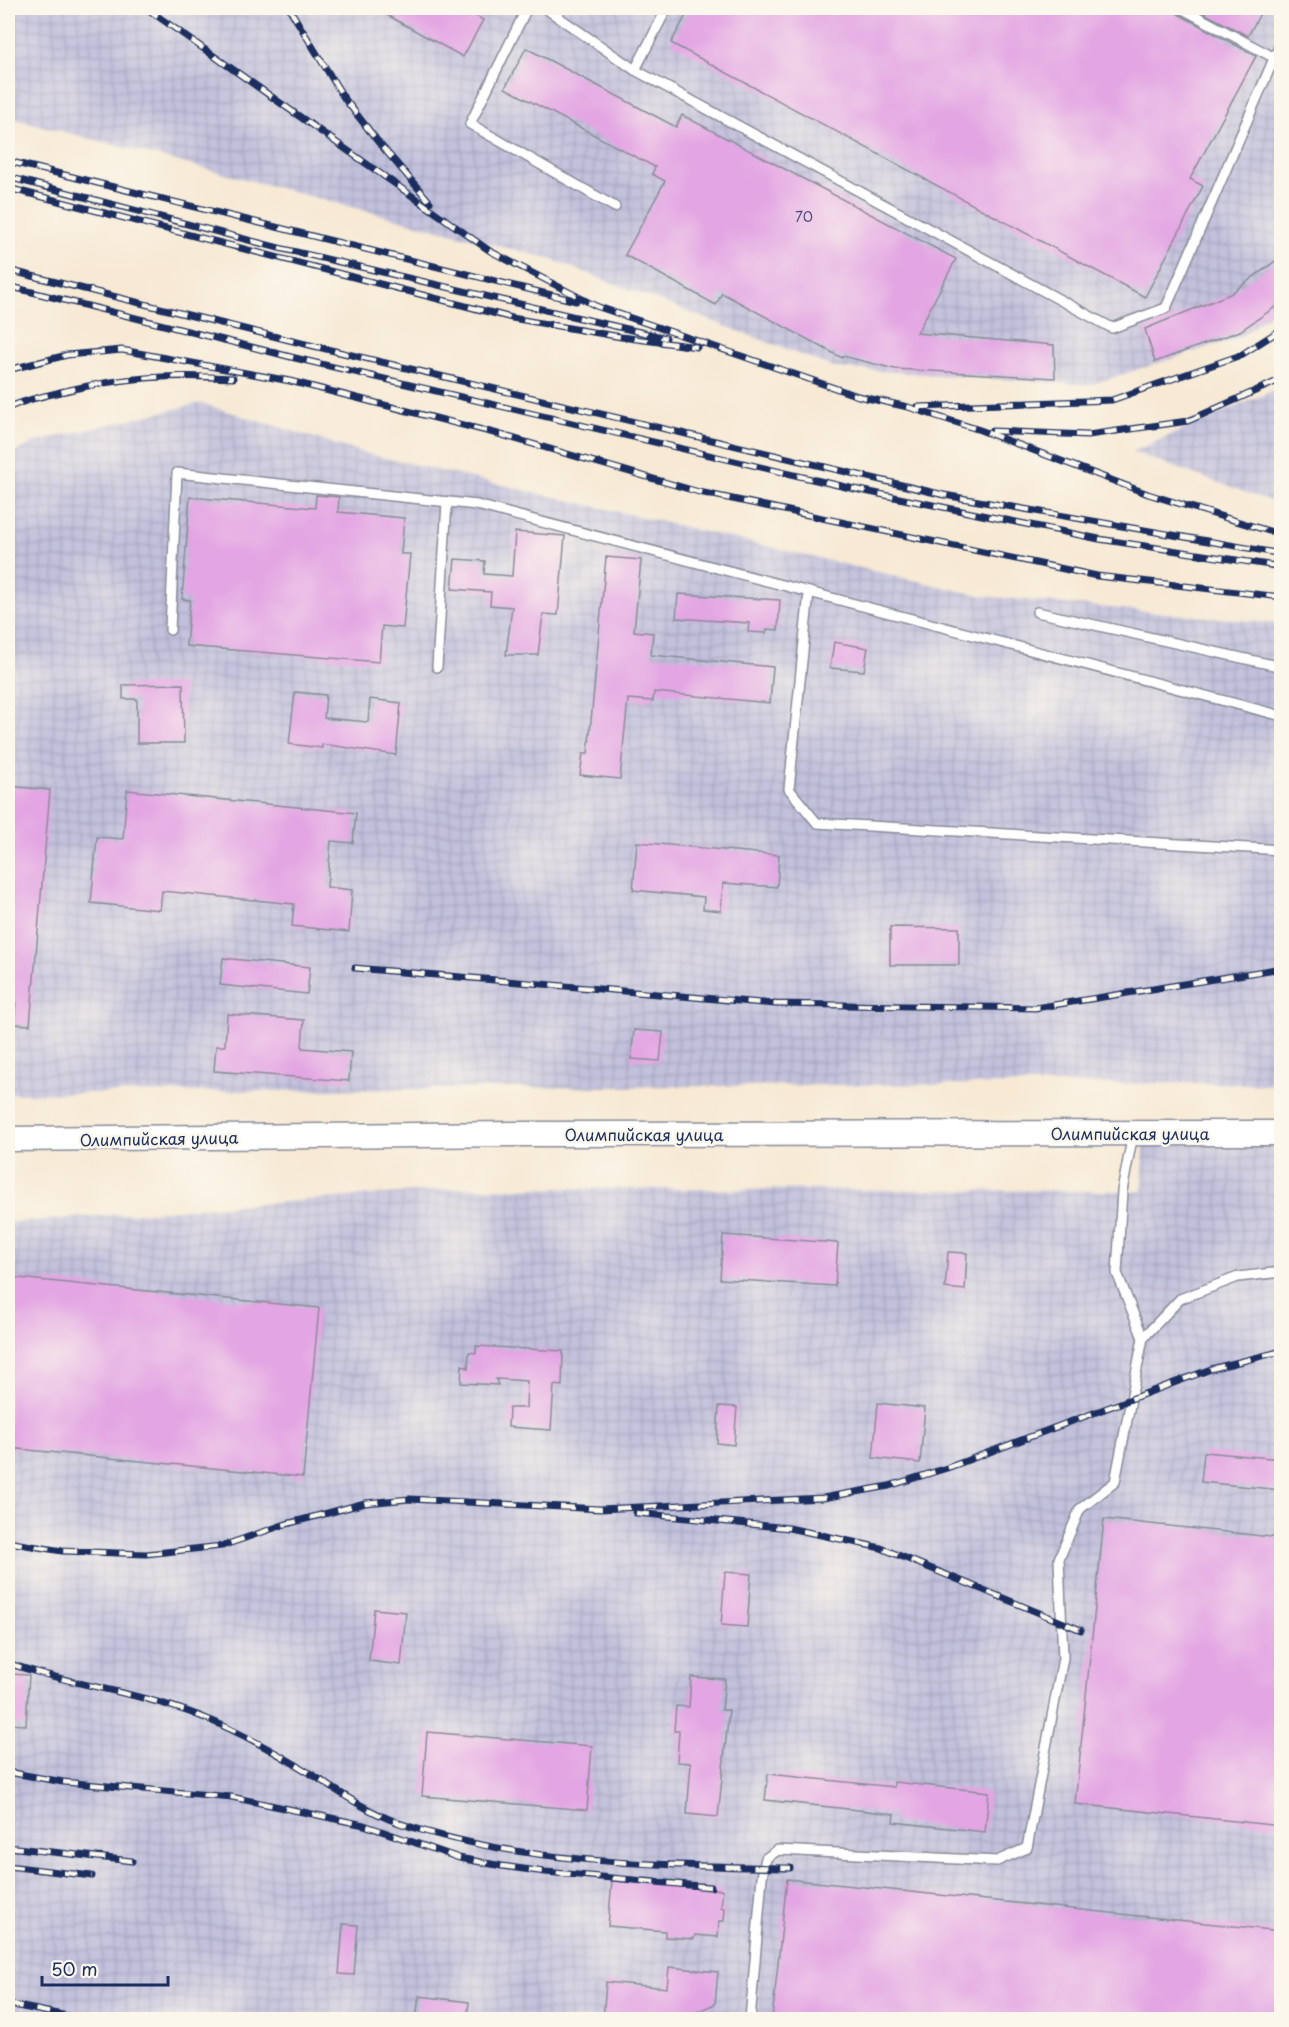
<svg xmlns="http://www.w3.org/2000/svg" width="1289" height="2027" font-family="'Playpen Sans',sans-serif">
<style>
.industrial{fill:url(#industrial-grid)}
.building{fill:#e3a5e3}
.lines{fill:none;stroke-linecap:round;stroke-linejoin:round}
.service-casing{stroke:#898c99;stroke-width:12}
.tertiary-casing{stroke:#898c99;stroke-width:27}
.service{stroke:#fff;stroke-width:9}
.tertiary{stroke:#fff;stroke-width:24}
.rail-casing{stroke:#1b2f5e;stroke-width:7}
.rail{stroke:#fbf7ec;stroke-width:4.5;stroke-dasharray:14;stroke-linecap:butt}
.labels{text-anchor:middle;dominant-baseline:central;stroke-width:5;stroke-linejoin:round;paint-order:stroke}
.number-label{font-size:14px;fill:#4d4c7f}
.street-label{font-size:16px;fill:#1b2f5e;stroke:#fbf7ec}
</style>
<defs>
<pattern id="industrial-grid" width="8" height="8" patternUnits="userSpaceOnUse" patternTransform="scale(1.5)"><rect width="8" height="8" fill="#c2c1dc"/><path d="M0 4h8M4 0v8" fill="none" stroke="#a6a6bf"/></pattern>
</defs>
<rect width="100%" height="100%" fill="#fbf7ec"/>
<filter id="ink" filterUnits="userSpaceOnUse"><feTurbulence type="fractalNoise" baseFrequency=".0167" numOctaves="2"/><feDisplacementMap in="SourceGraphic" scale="12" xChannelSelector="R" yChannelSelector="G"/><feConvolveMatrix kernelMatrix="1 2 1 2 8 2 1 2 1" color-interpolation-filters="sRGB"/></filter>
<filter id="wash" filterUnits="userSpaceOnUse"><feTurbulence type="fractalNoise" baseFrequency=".008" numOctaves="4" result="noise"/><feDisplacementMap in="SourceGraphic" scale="24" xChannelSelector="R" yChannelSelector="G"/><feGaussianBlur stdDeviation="1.35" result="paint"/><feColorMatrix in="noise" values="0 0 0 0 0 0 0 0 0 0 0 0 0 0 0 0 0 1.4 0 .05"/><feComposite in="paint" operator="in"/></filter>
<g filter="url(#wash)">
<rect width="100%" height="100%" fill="#f7e9d4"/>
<!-- industrial -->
<g class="industrial">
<polygon points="8,8 1281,8 1281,305 1240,337 1089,385 835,368 550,259 8,117"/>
<polygon points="1281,387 1281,505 1132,452"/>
<polygon points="200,403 364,453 982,596 1281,624 1281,1085 1207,1083 675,1086 8,1094 8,456 35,442"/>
<polygon points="1281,1142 1281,2019 8,2020 8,1223 463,1188 1142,1191 1144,1143"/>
</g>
<g id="blocks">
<!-- building -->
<g class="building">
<polygon points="374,8 443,8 459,16 464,9 483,20 463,57"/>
<polygon points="690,8 1174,8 1178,14 1256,56 1190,179 1203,186 1145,297 671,43"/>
<polygon points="1194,8 1263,8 1248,36"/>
<polygon points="526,48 676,127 682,115 956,259 917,333 1054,345 1055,378 895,369 843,356 842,358 722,293 716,305 625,255 665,181 652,174 655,167 505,88"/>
<polygon points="1281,257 1281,303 1240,331 1155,362 1145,329 1230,294"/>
<polygon points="316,495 339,497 338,512 404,518 401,554 410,554 403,628 382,626 379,662 186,646 190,600 182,599 190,497 315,508"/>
<polygon points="515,532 565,536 558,615 543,614 538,655 506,655 512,607 490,605 491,592 452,589 455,559 485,561 484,574 512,576"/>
<polygon points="606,557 641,560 634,631 653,633 651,655 773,667 770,703 654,692 653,701 628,699 620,779 580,775 583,754 588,754"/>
<polygon points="678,594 780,600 778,630 767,629 766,633 748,632 749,623 676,618"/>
<polygon points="834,642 868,648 864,671 830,668"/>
<polygon points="183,684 184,743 137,743 137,699 123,699 123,685"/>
<polygon points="295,692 326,695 324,718 368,722 370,699 401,703 396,755 322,744 322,748 289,744"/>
<polygon points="8,786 50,790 30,1025 14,1024 16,1001 8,1000"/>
<polygon points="127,790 356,813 353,843 331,841 327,887 352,890 349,932 292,926 294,904 162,891 160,910 91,903 97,837 123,839"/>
<polygon points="637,842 779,855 777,887 723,883 721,911 703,909 704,897 633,890"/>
<polygon points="890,927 959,928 959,965 890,965"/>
<polygon points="223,958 310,967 307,994 220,985"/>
<polygon points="227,1014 304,1020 302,1048 351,1052 349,1081 214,1071 216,1046 225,1046"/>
<polygon points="634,1030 663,1032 660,1061 631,1059"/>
<polygon points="723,1235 838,1243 835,1286 720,1279"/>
<polygon points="948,1252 967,1253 965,1290 945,1288"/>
<polygon points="8,1277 319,1308 303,1477 8,1448"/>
<polygon points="476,1346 563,1351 562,1386 554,1385 551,1430 508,1427 509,1408 526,1408 527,1381 496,1379 498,1385 461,1383 462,1365 468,1368 469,1352 476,1353"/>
<polygon points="878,1403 925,1408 920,1463 873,1458"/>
<polygon points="719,1406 737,1407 734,1445 717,1443"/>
<polygon points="1204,1452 1281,1459 1281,1490 1201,1482"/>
<polygon points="1104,1519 1281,1538 1281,1826 1075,1804"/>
<polygon points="725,1572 751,1574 747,1627 721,1625"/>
<polygon points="374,1609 406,1612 401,1665 369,1661"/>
<polygon points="8,1674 29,1675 26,1725 8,1724"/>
<polygon points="691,1677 725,1679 722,1710 729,1710 718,1817 687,1814 691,1763 677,1762 679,1731 674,1731 676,1706 689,1707"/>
<polygon points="427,1732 592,1746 587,1810 422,1796"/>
<polygon points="768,1774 894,1787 894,1782 989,1792 985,1832 893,1822 894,1814 765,1800"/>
<polygon points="787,1879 1281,1931 1281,2019 772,2019"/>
<polygon points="612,1880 723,1890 721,1908 725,1908 724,1921 719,1921 718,1937 695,1935 694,1939 665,1937 665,1931 608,1926"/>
<polygon points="343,1924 358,1925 354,1975 339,1974"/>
<polygon points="669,1967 718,1972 715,2004 680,2019 603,2019 606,1982 667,1988"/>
<polygon points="419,1996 469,2002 467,2019 416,2019"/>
</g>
</g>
</g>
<g filter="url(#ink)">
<use href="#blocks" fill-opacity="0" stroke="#898c99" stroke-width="1.5"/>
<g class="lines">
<!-- service casing -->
<g class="service-casing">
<g id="service">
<polyline points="527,8 470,124 615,207"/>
<polyline points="545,8 635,70 1112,328 1166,308 1282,40"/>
<polyline points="1181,8 1273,57"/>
<polyline points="635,70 667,8"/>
<polyline points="809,592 789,789 817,823 1282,850"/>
<polyline points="1037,612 1282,667"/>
<polyline points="170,630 177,473 477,505 1282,716"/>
<polyline points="437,667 447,502"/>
<polyline points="1133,1134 1122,1191 1117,1273 1143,1338"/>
<polyline points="750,2020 762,1877 766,1858 778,1850 997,1861 1027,1848 1063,1658 1059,1559 1080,1509 1115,1482 1143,1338 1180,1299 1238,1277 1282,1272"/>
</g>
</g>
<!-- tertiary casing -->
<g class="tertiary-casing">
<polyline id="tertiary" points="8,1139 515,1134 1282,1133"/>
</g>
<!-- service -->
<use href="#service" class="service"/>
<!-- tertiary -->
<use href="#tertiary" class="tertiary"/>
<!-- rail casing -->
<g class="rail-casing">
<g id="rail">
<polyline points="146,8 490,251 596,306 858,396 908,407 980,430 1148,494 1282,535"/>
<polyline points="289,8 344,98 379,143 430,202"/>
<polyline points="8,161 576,301"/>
<polyline points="8,177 279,248 666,338"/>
<polyline points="8,188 512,318 621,337 697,347"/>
<polyline points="8,270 301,343 944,495 1282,554"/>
<polyline points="8,286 295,358 850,488 1099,539 1282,567"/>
<polyline points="8,370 67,355 122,350 290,381 498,434 699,492 1097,576 1282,597"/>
<polyline points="917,407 1112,400 1241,355 1282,329"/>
<path d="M8 408C26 399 45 396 65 391 123 377 173 374 233 378"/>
<polyline points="992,431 1088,435 1188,421 1282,379"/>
<polyline points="355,968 775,1004 1035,1008 1282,968"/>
<polyline points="636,1513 789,1528 881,1548 1081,1630"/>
<polyline points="8,1542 62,1551 146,1554 222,1546 283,1525 365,1503 410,1499 600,1509 823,1498 889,1486 947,1468 1211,1369 1282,1351"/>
<path d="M8 1663C70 1685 138 1692 200 1716 241 1732 279 1754 316 1777 343 1795 369 1812 399 1823 523 1865 661 1865 790 1868"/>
<polyline points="8,1772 63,1782 232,1797 364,1825 459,1858 502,1866 545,1872 711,1887"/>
<polyline points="8,1847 132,1861"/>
<polyline points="8,1866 92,1876"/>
<polyline points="8,2004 87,2020"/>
</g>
</g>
<!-- rail -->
<use href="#rail" class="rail"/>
</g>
</g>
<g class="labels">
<!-- number labels -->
<g class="number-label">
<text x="804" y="216">70</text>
</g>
<!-- street labels -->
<g class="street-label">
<text x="1130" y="1133">Олимпийская улица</text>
<text x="644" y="1134">Олимпийская улица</text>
<text transform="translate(159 1138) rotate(-1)">Олимпийская улица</text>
</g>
</g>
<!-- margin -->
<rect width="1289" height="2027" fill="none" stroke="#fbf7ec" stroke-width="30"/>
<!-- scale -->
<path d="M42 1976v9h126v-9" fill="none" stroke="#1b2f5e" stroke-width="3"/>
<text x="51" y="1976" font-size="18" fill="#1b2f5e" stroke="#fbf7ec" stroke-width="4.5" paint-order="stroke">50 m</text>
</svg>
